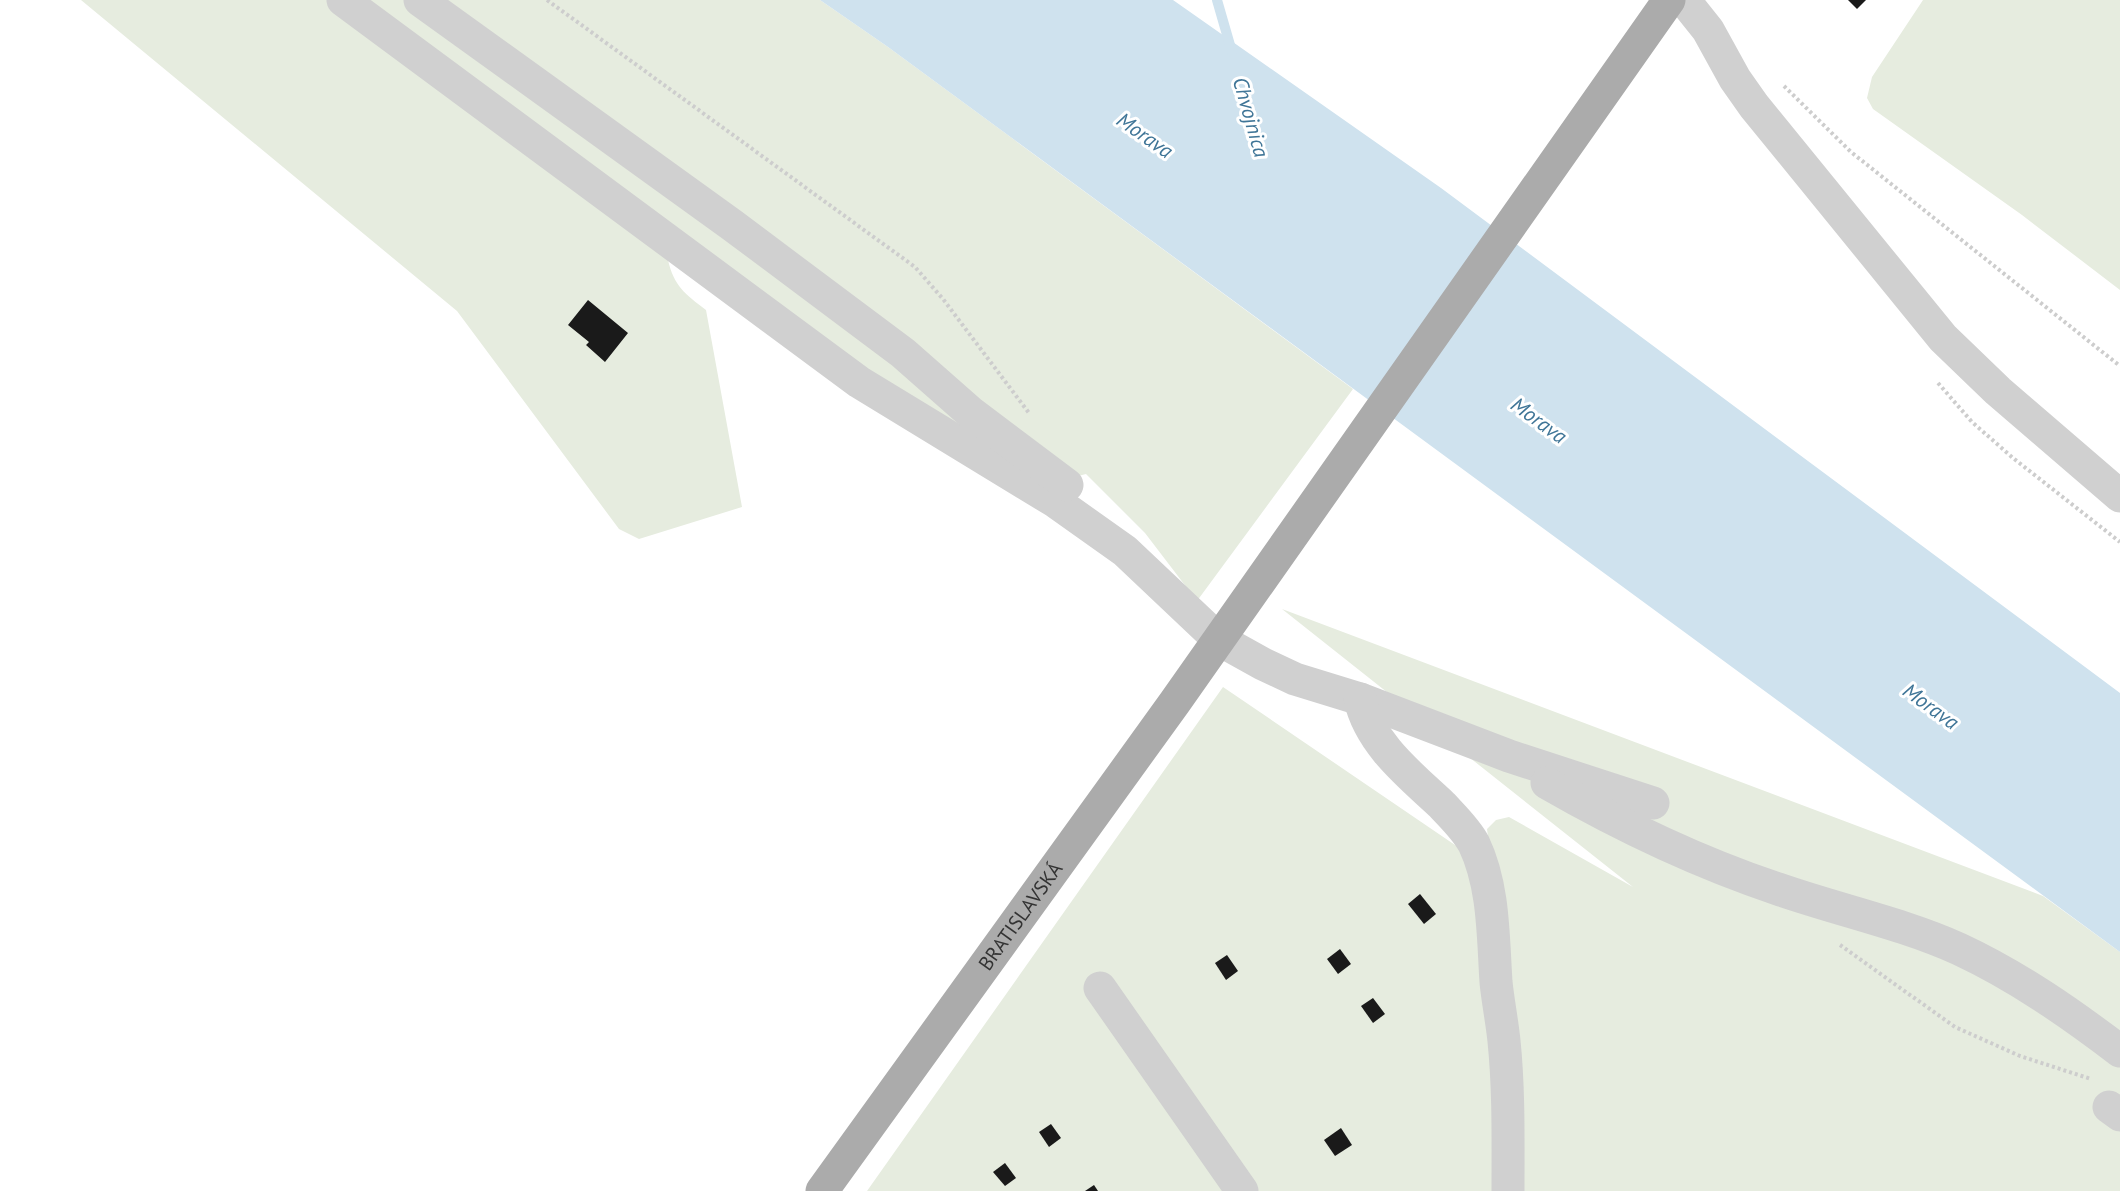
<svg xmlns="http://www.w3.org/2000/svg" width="2120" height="1191" font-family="'PT Sans',sans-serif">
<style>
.green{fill:#e6ecdf}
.water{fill:#cfe2ee}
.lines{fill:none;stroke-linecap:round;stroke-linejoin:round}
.stream{stroke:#cfe2ee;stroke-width:10}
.building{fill:#1a1a1a}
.path{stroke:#cdcdcd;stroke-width:4;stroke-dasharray:3 3;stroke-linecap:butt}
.minor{stroke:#d0d0d0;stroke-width:33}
.major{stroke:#ababab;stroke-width:33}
.labels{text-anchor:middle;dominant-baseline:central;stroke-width:6;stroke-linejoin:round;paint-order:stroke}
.street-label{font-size:20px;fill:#333;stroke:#fff}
.water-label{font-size:21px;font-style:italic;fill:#3f7597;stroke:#fff}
</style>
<rect width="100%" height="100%" fill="#fff"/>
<!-- green -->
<g class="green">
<path d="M81 0H329L668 260C674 286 685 294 706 310L742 507 639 539 619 529 457 311Z"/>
<polygon points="360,0 820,0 888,47 1353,389 1197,601 1145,533 1086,474 1058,481 863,375"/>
<polygon points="1923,0 2120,0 2120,290 2022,215 1873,109 1867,98 1872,77"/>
<polygon points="1282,609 2043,896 2120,952 2120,1191 867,1191 1223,687 1502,877 1490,852 1487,829 1496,820 1509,817 1633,887"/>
</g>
<!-- water -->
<polygon class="water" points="820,0 1173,0 1441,188 2120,693 2120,952 888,47"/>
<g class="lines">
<!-- stream -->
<polyline class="stream" points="1217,0 1232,52"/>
</g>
<!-- building -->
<g class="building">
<polygon points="1848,0 1866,0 1857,9"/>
<polygon points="588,300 628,333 605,362 586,345 589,342 568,325"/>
<polygon points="1420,894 1436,914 1424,924 1408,904"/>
<polygon points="1340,949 1351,964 1338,974 1327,959"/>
<polygon points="1227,955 1238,971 1226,980 1215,963"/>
<polygon points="1373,998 1385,1014 1373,1023 1361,1006"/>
<polygon points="1051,1124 1061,1138 1049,1147 1039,1132"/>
<polygon points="1341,1128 1352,1145 1335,1156 1324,1140"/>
<polygon points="1005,1163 1016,1178 1005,1186 993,1172"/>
<polygon points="1094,1185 1098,1191 1085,1191"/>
</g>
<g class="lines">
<!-- path -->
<g class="path">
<polyline points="547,0 915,267 943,299 1029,413"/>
<polyline points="1784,86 1851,152 2120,366"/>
<polyline points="1938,383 1972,422 2013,458 2120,542"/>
<polyline points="1840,945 1955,1027 2020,1056 2091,1079"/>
</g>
<!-- minor -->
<g class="minor">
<polyline points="343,0 859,382 1056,502 1125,551 1218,639 1263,664 1295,679 1360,699 1509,756 1653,803"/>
<polyline points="420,0 732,225 903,353 970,412 1067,485"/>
<polyline points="1684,0 1708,30 1735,79 1754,106 1943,338 1998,391 2120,496"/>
<path d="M1360 699C1370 744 1410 775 1442 805 1453 817 1466 829 1474 844 1494 886 1493 936 1496 982 1498 1002 1502 1021 1504 1041 1509 1090 1508 1141 1508 1191"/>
<path d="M1547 783C1620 825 1697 862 1778 889 1838 910 1901 923 1959 949 2017 976 2070 1013 2120 1051"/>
<polyline points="1100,988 1242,1191"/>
<polyline points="2109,1107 2120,1115"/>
</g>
<!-- major -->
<path class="major" id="s1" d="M822 1191 1175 702 1669 0"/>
</g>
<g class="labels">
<!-- street labels -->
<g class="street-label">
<text stroke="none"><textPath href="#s1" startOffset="339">BRATISLAVSKÁ</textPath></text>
</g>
<!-- water labels -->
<g class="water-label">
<text transform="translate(1251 117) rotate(74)">Chvojnica</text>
<text transform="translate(1145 135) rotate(35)">Morava</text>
<text transform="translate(1539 420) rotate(36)">Morava</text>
<text transform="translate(1931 706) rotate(36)">Morava</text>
</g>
</g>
</svg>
